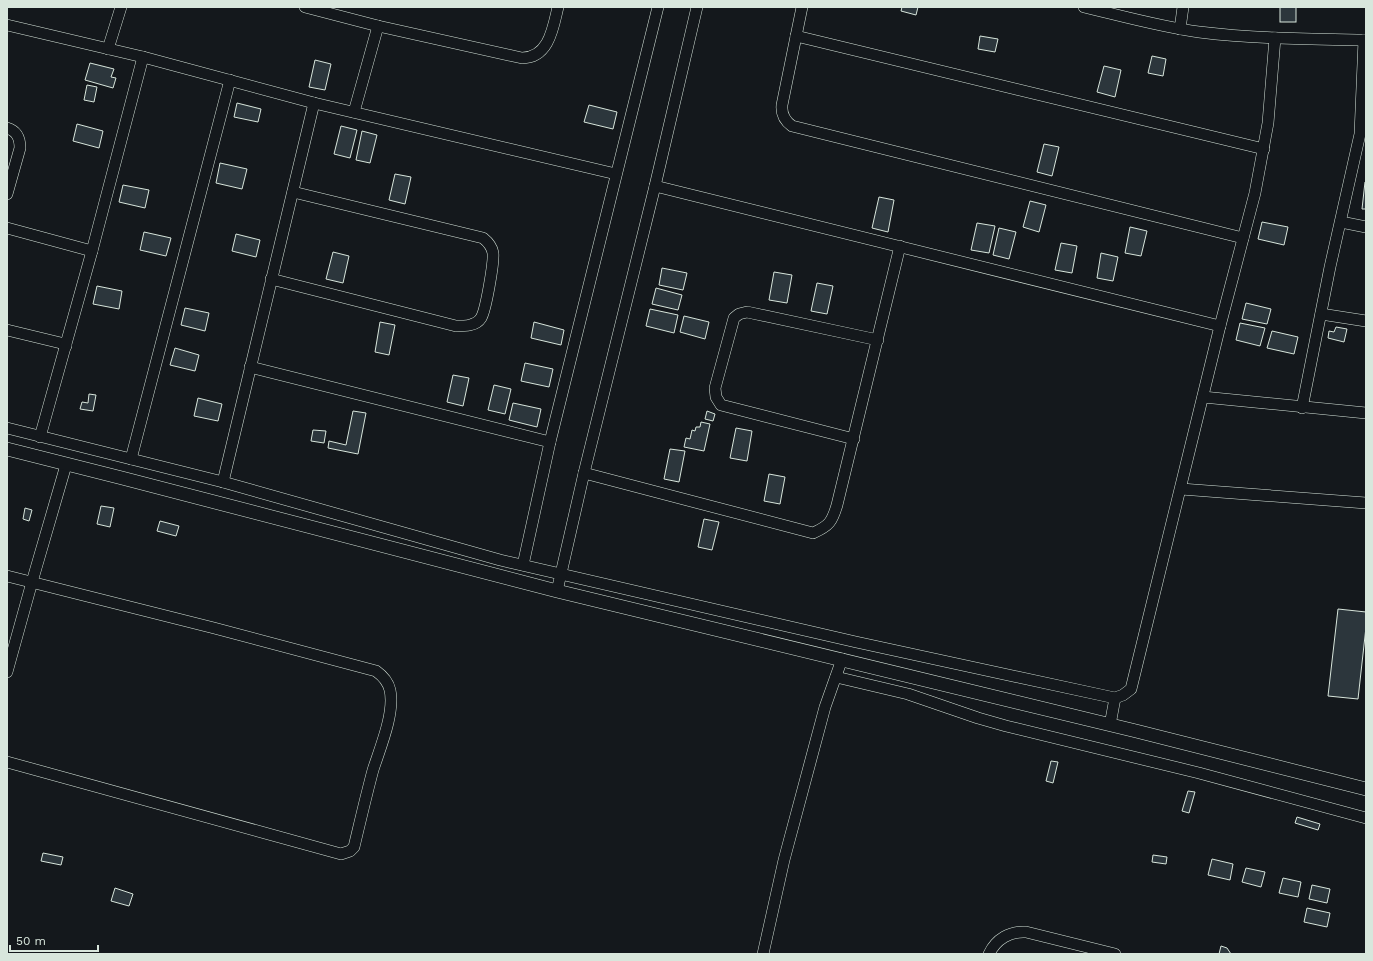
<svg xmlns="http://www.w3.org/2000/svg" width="1373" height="961" font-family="'Work Sans',sans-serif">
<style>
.building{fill:#2c363c;stroke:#d8e6dc}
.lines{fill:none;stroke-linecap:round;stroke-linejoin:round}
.minor-casing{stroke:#d8e6dc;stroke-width:12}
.tertiary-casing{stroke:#d8e6dc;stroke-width:14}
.minor{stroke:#14181c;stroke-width:11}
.tertiary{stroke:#14181c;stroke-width:13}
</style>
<rect width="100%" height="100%" fill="#14181c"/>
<!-- building -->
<g class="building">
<polygon points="902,7 918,7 916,15 901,11"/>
<rect x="1280" y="7" width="16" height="15"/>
<polygon points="980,36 998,39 995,52 978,49"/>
<polygon points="1152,56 1166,59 1163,76 1148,73"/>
<polygon points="315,60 331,64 325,90 309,87"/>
<polygon points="90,63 114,69 111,77 116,78 113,88 85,80"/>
<polygon points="1104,66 1121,70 1115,97 1097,92"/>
<polygon points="87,85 97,87 94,102 84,100"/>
<polygon points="237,103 261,109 258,122 234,117"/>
<polygon points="589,105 617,112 613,129 584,122"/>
<polygon points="77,124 103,131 99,148 73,141"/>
<polygon points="341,126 357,130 350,158 334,154"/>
<polygon points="362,131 377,135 370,163 356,160"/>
<polygon points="1044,144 1059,147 1052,176 1037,172"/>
<polygon points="220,163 247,169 242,189 216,183"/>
<polygon points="395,174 411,177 405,204 389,200"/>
<polygon points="1365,182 1366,182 1366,209 1362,209"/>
<polygon points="123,185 149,190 145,208 119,202"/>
<polygon points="879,197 894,200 888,232 872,228"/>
<polygon points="1030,201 1046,205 1039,232 1023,227"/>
<polygon points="1262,222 1288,227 1284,245 1258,239"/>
<polygon points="977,223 995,226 989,253 971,250"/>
<polygon points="1130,227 1147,231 1141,256 1125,253"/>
<polygon points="999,228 1016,232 1009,259 993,255"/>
<polygon points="144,232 171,238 166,256 140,250"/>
<polygon points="236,234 260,240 256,257 232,251"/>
<polygon points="1061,243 1077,246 1072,273 1055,270"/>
<polygon points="333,252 349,256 343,283 326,279"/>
<polygon points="1101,253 1118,257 1113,281 1097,278"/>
<polygon points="662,268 687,273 683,290 659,285"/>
<polygon points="774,272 792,275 787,303 769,300"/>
<polygon points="817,283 833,286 827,314 811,311"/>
<polygon points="97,286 122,291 119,309 93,304"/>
<polygon points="656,288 682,295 678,310 652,304"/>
<polygon points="1246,303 1271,309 1267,324 1242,319"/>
<polygon points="185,308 209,313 205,331 181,325"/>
<polygon points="650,309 678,315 674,333 646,326"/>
<polygon points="684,316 709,322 705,339 680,332"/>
<polygon points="380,322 395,325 389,355 375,352"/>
<polygon points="534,322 564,330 561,345 531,338"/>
<polygon points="1240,323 1265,328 1260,346 1236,340"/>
<polygon points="1336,327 1347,329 1344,342 1328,338 1329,331 1334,332"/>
<polygon points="1272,331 1298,337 1294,354 1267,348"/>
<polygon points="175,348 199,355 195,371 170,365"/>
<polygon points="525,363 553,369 549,387 521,381"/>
<polygon points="453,375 469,378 463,406 447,402"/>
<polygon points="494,385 511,389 505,414 488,410"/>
<polygon points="89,394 96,395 93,411 80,409 82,402 88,403"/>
<polygon points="198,398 222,404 218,421 194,416"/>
<polygon points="513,403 541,409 537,427 509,420"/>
<polygon points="353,411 366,413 358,454 328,448 329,441 346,445"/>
<polygon points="707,411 715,414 713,421 705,419"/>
<polygon points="701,422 710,424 704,451 684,447 686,438 690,439 692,430 695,431 696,427 700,427"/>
<polygon points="736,428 752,431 747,461 730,458"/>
<polygon points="313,430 326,431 324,443 311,441"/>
<polygon points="670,449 685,451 679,482 664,479"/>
<polygon points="769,474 785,477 780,504 764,501"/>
<polygon points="101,506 114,508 110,527 97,524"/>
<polygon points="25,508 32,510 29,521 23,519"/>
<polygon points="704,519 719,522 712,550 698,547"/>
<polygon points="160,521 179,526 176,536 157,531"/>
<polygon points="1338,609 1366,612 1366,627 1358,699 1328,696"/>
<polygon points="1051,761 1058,762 1053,783 1046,781"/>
<polygon points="1188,791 1195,792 1189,813 1182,811"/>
<polygon points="1297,817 1320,824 1318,830 1295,823"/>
<polygon points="43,853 63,857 61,865 41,861"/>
<polygon points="1153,855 1167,857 1166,864 1152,862"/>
<polygon points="1212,859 1233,864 1230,880 1208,875"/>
<polygon points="1246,868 1265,872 1261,887 1242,882"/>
<polygon points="1283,878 1301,882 1298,897 1279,893"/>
<polygon points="1312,885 1330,889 1327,903 1309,899"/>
<polygon points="115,888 133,894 129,906 111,901"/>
<polygon points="1307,908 1330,913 1327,927 1304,922"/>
<polygon points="1221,946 1227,948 1231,954 1219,954"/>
</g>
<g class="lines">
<!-- minor casing -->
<g class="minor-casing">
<g id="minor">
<path d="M305 7 378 26 522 58C549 58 553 28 558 7"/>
<path d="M802 7 782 105C781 115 785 121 792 126L1243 238"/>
<path d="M1084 7C1122 16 1161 27 1199 32 1255 39 1310 39 1366 40"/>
<polyline points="7,25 143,57 314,103 616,174"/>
<polyline points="1180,29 1183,7"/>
<polyline points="796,36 1264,149"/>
<polyline points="108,49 121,7"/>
<polyline points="354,112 378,26"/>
<path d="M7 128C17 131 20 138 20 148L7 194"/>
<polyline points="655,186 1220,326"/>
<polyline points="1341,222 1366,227"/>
<polyline points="7,228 92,251"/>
<path d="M271 279 456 326C465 326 476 326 481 318 486 310 494 262 493 253 492 247 488 242 483 238L293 192"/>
<polyline points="1321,314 1366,321"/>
<polyline points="7,330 65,344 66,346"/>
<polyline points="250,367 550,442"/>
<polyline points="1203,397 1366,413"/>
<polyline points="1302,408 1330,267 1360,134 1364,40"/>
<polyline points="7,428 223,482 500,560 856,642 1115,698 1123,695 1131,689 1220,326 1255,193 1268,123 1275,38"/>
<polyline points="40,437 92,251 143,57"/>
<polyline points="854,439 721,405 716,397 715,388 734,318 739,314 747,312 878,340"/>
<polyline points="131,459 230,80"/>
<path d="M584 473 813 533C829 526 832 522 837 505L900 246"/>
<polyline points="223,482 314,103"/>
<polyline points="1181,489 1366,503"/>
<polyline points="523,565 550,442 658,7"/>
<path d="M7 576 214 628 376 671C383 676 388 681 390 690 395 713 380 748 373 770 366 796 360 822 354 847L350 851 341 854 7 762"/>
<polyline points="557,591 584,473 655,186 697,7"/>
<polyline points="7,672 32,582 66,465"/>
<polyline points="836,677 908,694 978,718 1006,726 1199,773 1366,818"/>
<polyline points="1110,725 1115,698"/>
<polyline points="763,954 784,860 825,707 842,659"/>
<path d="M989 954C996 939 1010 931 1026 932L1115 954"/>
</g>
</g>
<!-- tertiary casing -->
<g class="tertiary-casing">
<polyline id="tertiary" points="7,449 122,478 557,591 1136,731 1366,789"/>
</g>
<!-- minor -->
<use href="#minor" class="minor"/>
<!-- tertiary -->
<use href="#tertiary" class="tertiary"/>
</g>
<!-- border -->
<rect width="1373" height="961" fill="none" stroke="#d8e6dc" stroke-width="16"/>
<!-- scale -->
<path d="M10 945v6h88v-6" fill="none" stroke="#d8e6dc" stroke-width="2"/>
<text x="16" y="945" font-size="12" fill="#d8e6dc" stroke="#14181c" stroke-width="3" paint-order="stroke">50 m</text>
</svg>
